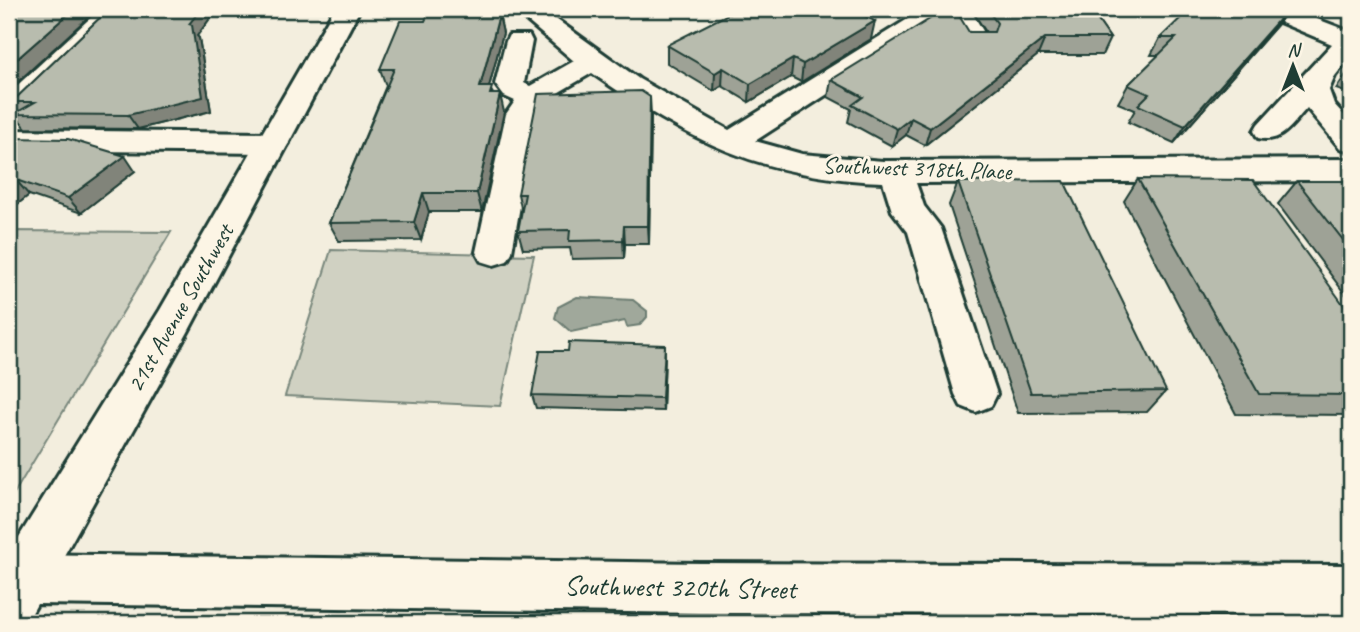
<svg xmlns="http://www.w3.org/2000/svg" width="1360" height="632" font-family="Caveat,sans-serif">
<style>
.green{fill:#d0d1c2;stroke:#78877b;stroke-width:2}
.water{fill:#a0a89b;stroke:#6c7d72;stroke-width:2}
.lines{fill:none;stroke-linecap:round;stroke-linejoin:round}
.minor-casing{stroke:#1f3d34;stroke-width:6}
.secondary-casing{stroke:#1f3d34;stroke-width:6}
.primary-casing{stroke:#1f3d34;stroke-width:6}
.minor{fill:#fcf5e5;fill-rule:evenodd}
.secondary{fill:#fcf5e5;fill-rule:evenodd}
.primary{fill:#fcf5e5;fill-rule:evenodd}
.wall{fill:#9ea296;stroke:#1f3d34;stroke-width:2}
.shaded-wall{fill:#81847a;stroke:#1f3d34;stroke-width:2}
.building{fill:#b8bcae;stroke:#1f3d34;stroke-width:2}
.labels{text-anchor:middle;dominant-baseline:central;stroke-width:6;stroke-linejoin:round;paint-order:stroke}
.street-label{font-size:24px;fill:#1f3d34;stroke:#fcf5e5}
.near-street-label{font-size:28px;fill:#1f3d34;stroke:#fcf5e5}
</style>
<rect width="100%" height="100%" fill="#f3eede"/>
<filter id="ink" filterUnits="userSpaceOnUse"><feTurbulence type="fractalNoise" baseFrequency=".0143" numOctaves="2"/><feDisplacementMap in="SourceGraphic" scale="14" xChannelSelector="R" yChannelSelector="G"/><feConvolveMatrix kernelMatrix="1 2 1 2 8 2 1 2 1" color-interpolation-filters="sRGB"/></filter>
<g filter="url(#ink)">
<!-- green -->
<g class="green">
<polygon points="9,231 171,232 9,502"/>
<polygon points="331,250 534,255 500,406 285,396"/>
</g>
<!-- water -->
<polygon class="water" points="577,297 633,300 647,311 647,317 640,325 627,327 625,321 571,332 555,318 558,307"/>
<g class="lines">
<!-- minor casing -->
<g class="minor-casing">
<g id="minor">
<polygon points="100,9 128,9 20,115 9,118 9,93"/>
<path d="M513 9H542L639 79 729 130 924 9H970L989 41 986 47H966L948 16 755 141 802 154 883 161 1351 159V181L916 183 924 206 941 228 997 394 991 406 976 412 961 406 955 394 908 232 892 211 883 182C763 178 689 141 592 73L554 95 536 114 512 252 507 261 494 265 481 261 476 252 506 114 515 101 504 96 495 84 506 41 509 35H529L532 41 524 83 530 86 574 61Z"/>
<path d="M1256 9H1291L1351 32V56L1335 76 1329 90 1334 104 1351 123V151L1340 148 1307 108C1292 124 1282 144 1258 138L1254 131 1258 124 1332 44 1260 14Z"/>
<polygon points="9,130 273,133 284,136 289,143 284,150 273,153 9,150"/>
</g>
</g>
<!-- secondary casing -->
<g class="secondary-casing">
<polygon id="secondary" points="334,9 360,9 188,332 41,597 23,604 9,603 9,553 160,310"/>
</g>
<!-- primary casing -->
<g class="primary-casing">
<polygon id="primary" points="23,554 700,563 1351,565 1351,615 700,613 37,604 27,622 9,623 9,560"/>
</g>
<!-- minor -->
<use href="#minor" class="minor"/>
<!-- secondary -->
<use href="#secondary" class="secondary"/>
<!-- primary -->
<use href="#primary" class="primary"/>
</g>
<!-- wall -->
<g class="wall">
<polygon points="109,9 217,9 197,36 199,38 211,111 138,129 26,128 14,114 19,111 12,102"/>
<polygon points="971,9 1090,9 1110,38 1102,55 1038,55 925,145 906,135 892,146 848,122 851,109 828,97 831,80 969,32 986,32"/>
<polygon points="479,15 499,15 503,33 489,87 504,112 482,212 429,212 421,240 339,241 329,223 386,86 380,69"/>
<polygon points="1278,24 1174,143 1128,122 1135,110 1118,103 1128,85 1159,55 1151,55 1160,38"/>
<polygon points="871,39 801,82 791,77 749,102 722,86 714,91 667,63 667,45"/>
<polygon points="1351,67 1351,94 1336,89"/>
<polygon points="651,115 649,244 625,244 624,258 572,259 570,248 523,249 518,231 522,212 518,194"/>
<polygon points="9,138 135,171 81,213 29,195 9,211"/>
<polygon points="1138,179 1351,315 1351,415 1236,414 1124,201"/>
<polygon points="1297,181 1351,181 1351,302 1278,204"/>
<polygon points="958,182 1166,391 1147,412 1018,413 949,205"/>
<polygon points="665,345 663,411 536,408 532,395 568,351"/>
</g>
<!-- shaded-wall -->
<g class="shaded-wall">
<polygon points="74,9 97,9 9,90 9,66"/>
<polygon points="201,9 217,9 197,36 199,38 211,111 138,129 128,115 189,24"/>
<polygon points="1289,9 1278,24 1174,143 1185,126"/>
<polygon points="499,15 503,33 484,106 480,87"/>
<polygon points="875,21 871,39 801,82 803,64"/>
<polygon points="1045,38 1038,55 925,145 930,128"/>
<polygon points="793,59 791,77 749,102 750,84"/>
<polygon points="723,68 722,86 714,91 715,73"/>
<polygon points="500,94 504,112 482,212 477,193"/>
<polygon points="650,97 651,115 649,244 648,226"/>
<polygon points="911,118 906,135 892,146 897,129"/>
<polygon points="125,156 135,171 81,213 68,198"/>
<polygon points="16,180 29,195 9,211 9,186"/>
<polygon points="423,193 429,212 421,240 414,222"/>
<polygon points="624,226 625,244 624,258 623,240"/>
<polygon points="665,345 665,358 663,411 662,398"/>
</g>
<!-- building -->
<g class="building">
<polygon points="9,9 74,9 9,66"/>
<polygon points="109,9 201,9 189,24 192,25 203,97 128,115 14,114 35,102 12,102"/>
<polygon points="738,9 850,9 875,21 803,64 793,59 750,84 723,68 715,73 667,45"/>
<polygon points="946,9 955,9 969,32 994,32 997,23 987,9 1090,9 1110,38 1045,38 930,128 911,118 897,129 852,105 863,97 831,80"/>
<polygon points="1190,9 1288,9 1185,126 1138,105 1149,94 1128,85 1176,38 1160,38"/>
<polygon points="478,10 476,15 499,15 480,87 492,87 490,94 500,94 477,193 423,193 414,222 329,223 394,69 380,69 400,21 425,21 429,11"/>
<polygon points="641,91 650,97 648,226 624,226 623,240 569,241 570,230 518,231 525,194 518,194 538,94"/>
<polygon points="9,138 68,139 125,156 68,198 16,180 9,186"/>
<polygon points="1138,179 1253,180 1351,315 1351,395 1259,394"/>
<polygon points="1064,181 1166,391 1031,393 958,182"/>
<polygon points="1297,181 1351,181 1351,250"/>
<polygon points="569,342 665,345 662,398 532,395 540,351 568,351"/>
</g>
</g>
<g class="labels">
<!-- street labels -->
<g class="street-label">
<text transform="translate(917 168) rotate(2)">Southwest 318th Place</text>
<text transform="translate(180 308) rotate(-60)">21st Avenue Southwest</text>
</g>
<!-- near-street labels -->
<g class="near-street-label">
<text transform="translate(680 587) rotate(1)">Southwest 320th Street</text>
</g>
</g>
<!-- margin -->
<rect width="1360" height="632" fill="none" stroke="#fcf5e5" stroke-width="35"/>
<rect x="18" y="18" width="1325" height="597" fill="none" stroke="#1f3d34" stroke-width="2.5" filter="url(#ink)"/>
<!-- north arrow -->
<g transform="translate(1293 66)" stroke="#fcf5e5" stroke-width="5" paint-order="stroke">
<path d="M0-5L12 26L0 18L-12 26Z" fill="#1f3d34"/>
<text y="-10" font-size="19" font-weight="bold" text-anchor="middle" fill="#1f3d34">N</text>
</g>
</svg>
